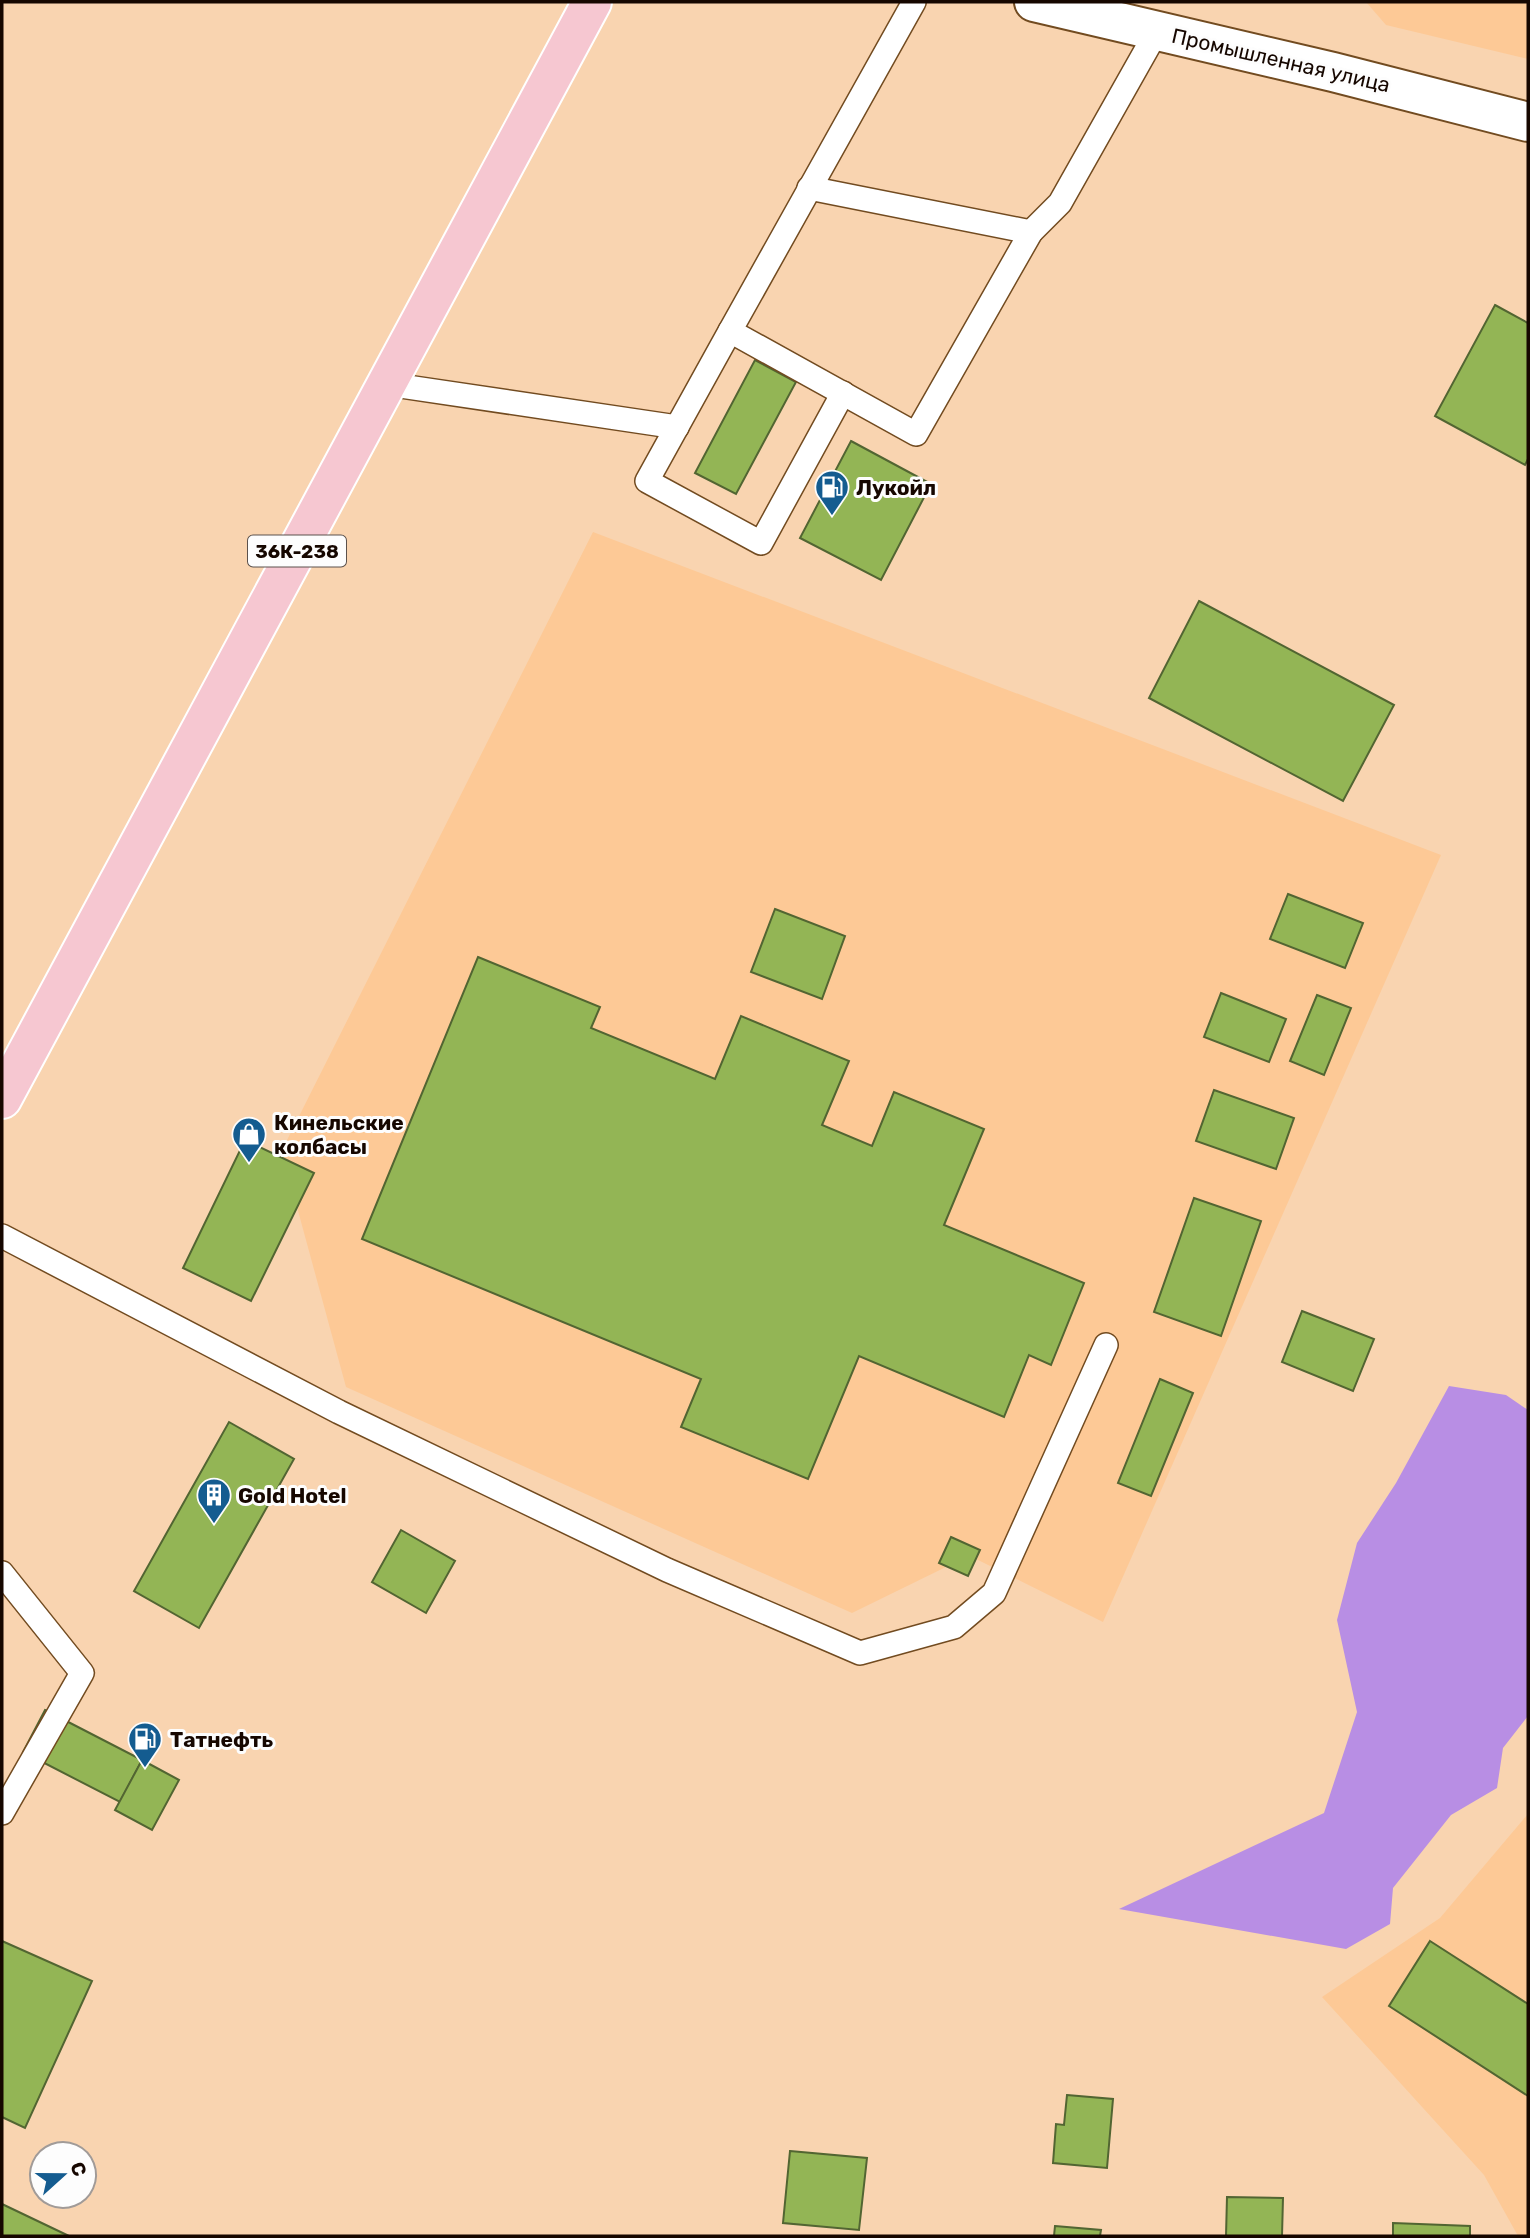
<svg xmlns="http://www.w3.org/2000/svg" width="1530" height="2238" font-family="Rubik,sans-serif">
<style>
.built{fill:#fdc996}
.water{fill:#b88ee4}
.building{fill:#93b555;stroke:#526532;stroke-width:2}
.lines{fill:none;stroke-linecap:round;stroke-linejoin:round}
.lane-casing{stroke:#724b20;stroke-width:26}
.street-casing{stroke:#724b20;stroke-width:42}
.primary-casing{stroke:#fff;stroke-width:42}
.lane{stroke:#fff;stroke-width:23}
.street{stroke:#fff;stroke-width:38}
.primary{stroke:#f6c7d1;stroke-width:38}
.labels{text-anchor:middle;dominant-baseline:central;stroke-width:6;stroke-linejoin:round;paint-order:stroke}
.shield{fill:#fdfdfd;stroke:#5b514c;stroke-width:2}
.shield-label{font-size:19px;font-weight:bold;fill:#160700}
.street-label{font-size:21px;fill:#160700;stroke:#fdfdfd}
.poi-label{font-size:21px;font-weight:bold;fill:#160700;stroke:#fdfdfd;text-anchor:start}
</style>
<rect width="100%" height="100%" fill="#f9d4b0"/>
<!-- built -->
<g class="built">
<polygon points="1366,2 1528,2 1528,59 1386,25"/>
<polygon points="593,532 1441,855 1103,1622 976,1559 968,1576 948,1566 852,1613 346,1387 297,1207 313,1173 279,1156"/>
<polygon points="1528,1814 1528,2236 1518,2236 1484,2175 1322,1997 1440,1918"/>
</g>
<!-- water -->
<polygon class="water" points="1449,1386 1506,1395 1528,1410 1528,1716 1503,1748 1497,1788 1451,1815 1393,1888 1390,1924 1346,1949 1119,1909 1324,1813 1357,1712 1337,1620 1357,1543 1396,1483"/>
<!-- building -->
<g class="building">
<polygon points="1495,305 1528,323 1528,459 1525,465 1435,416"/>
<polygon points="755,360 796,382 736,494 695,473"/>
<polygon points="851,441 931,484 881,580 800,538"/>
<polygon points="1199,601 1394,705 1343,801 1149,698"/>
<polygon points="1288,894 1363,923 1345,968 1270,939"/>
<polygon points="775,909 845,936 822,999 751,972"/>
<polygon points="478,957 600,1007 591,1028 715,1079 741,1016 849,1061 822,1125 872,1146 894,1092 984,1129 944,1225 1084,1283 1051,1365 1029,1355 1004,1417 859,1356 808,1479 681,1427 701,1379 362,1239"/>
<polygon points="1221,993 1286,1019 1269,1062 1204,1037"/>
<polygon points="1317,995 1351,1008 1324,1075 1290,1061"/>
<polygon points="1214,1090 1294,1118 1276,1169 1196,1141"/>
<polygon points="245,1140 314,1173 251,1301 183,1268"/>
<polygon points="1194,1198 1261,1221 1221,1336 1154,1312"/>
<polygon points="1302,1311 1374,1339 1353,1391 1282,1362"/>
<polygon points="1160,1379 1193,1393 1151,1496 1118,1483"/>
<polygon points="229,1422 294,1459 199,1628 134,1591"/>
<polygon points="401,1530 455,1561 426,1613 372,1582"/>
<polygon points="951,1537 980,1550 968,1576 939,1563"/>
<polygon points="45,1710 142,1760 120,1802 23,1752"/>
<polygon points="142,1760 179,1780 152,1830 115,1810"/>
<polygon points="2,1941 92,1981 25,2128 2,2117"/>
<polygon points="1430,1941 1528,2004 1528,2096 1389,2006"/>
<polygon points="1067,2095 1113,2099 1107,2168 1053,2163 1056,2124 1064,2125"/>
<polygon points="790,2151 867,2158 859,2230 783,2223"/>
<polygon points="1227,2197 1283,2198 1282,2236 1226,2236"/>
<polygon points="2,2204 69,2236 2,2236"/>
<polygon points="1393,2223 1470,2226 1470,2236 1393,2236"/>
<polygon points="1055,2226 1101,2230 1100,2236 1054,2236"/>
</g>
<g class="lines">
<!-- lane casing -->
<g class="lane-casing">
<g id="lane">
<polyline points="914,2 730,331 916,434 1031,232 1060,203 1157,31"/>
<polyline points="809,188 1031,232"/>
<polyline points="730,331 647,481 761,543 843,393"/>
<polyline points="387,384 677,427"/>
<polyline points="2,1236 339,1412 667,1570 860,1653 954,1627 994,1593 1106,1345"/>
<polyline points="2,1573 82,1673 2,1813"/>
</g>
</g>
<!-- street casing -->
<g class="street-casing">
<polyline id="street" points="1034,2 1333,72 1528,122"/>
</g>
<!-- primary casing -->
<g class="primary-casing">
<polyline id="primary" points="2,1099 592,2"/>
</g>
<!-- lane -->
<use href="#lane" class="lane"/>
<!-- street -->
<use href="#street" class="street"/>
<!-- primary -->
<use href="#primary" class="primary"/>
</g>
<!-- icons -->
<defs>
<g id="fuel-pin" transform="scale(1.75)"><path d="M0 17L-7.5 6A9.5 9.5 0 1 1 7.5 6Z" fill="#145c90" stroke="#fdfdfd"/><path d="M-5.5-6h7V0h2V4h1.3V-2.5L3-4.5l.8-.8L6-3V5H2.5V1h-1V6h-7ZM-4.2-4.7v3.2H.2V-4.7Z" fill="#fff"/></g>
<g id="shop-pin" transform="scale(1.75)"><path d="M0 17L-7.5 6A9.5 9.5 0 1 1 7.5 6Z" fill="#145c90" stroke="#fdfdfd"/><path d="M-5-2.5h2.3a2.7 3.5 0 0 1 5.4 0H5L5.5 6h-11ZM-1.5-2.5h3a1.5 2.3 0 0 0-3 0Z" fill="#fff"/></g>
<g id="building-pin" transform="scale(1.75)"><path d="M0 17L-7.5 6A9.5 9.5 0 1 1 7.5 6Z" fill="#145c90" stroke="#fdfdfd"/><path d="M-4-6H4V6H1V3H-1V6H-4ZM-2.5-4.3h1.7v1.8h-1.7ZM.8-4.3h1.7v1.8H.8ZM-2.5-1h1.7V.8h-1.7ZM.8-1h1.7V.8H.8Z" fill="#fff"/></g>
</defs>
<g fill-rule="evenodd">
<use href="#fuel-pin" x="832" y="487"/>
<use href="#shop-pin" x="249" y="1134"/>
<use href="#building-pin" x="214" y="1495"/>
<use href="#fuel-pin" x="145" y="1739"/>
</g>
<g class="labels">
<!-- shield labels -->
<rect class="shield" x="248" y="535.5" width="98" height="31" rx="5"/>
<g class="shield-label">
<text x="297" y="551">36К-238</text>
</g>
<!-- street labels -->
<g class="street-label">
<text transform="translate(1281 60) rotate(13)">Промышленная улица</text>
</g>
<!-- poi labels -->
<g class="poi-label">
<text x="856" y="487">Лукойл</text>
<text x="274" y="1122">Кинельские<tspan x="274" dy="24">колбасы</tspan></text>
<text x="238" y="1495">Gold Hotel</text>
<text x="170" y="1739">Татнефть</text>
</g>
</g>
<!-- border -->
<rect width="1530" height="2238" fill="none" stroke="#160700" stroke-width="7"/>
<!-- north arrow -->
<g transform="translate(63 2175) rotate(69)"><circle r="33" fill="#fdfdfd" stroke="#a19b98" stroke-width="2"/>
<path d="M0-5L12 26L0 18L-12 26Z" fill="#145c90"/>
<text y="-10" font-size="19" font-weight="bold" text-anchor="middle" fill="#160700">С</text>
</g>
</svg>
